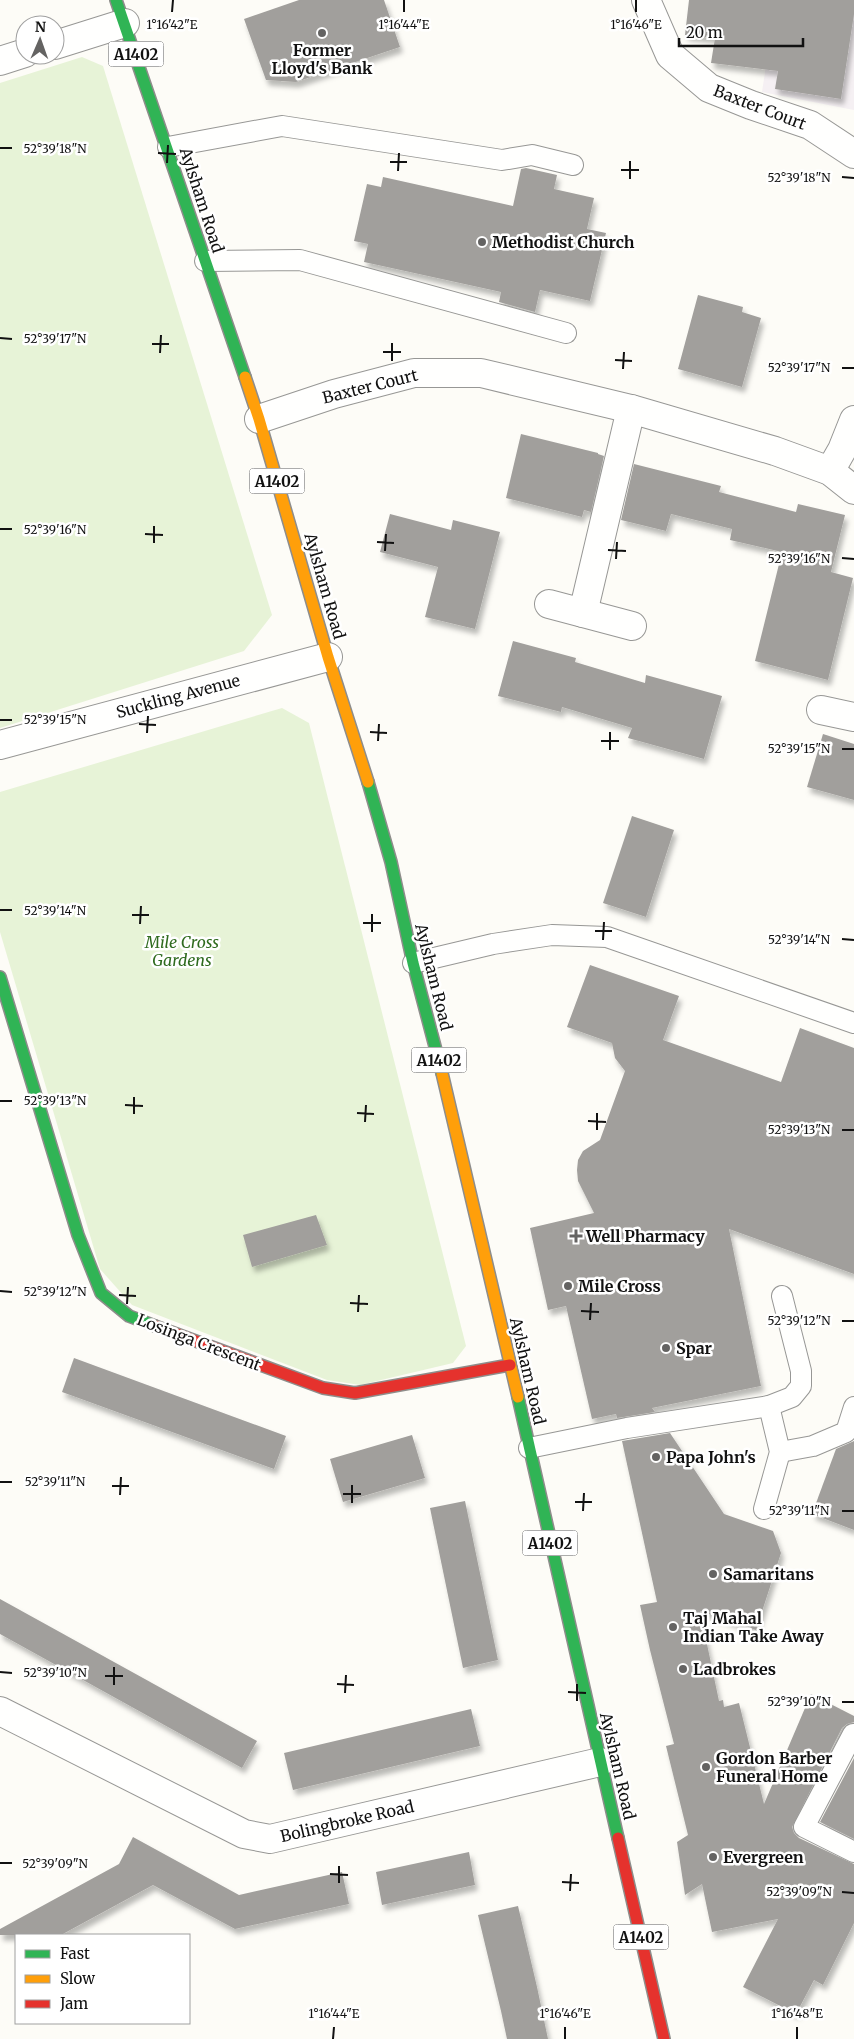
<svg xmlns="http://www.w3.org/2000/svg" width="854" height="2039" font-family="Merriweather,serif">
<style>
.industrial{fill:#f5f0f3}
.green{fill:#e7f3d7}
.building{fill:#a19f9c;filter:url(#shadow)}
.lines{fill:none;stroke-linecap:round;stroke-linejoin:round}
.lane-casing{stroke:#979795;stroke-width:22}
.street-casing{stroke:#979795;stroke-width:30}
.fast-casing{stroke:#8e8d8b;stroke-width:14}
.slow-casing{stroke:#8e8d8b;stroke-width:14}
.jam-casing{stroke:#8e8d8b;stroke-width:14}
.lane{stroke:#fffffe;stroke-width:20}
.street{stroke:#fffffe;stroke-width:28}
.fast{stroke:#30b455;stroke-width:11}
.slow{stroke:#ff9f0a;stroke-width:11}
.jam{stroke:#e5322d;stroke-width:11}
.ticks{fill:none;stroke:#111;stroke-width:2}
.poi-dot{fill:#646362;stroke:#fff;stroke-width:2}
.labels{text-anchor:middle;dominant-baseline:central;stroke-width:5;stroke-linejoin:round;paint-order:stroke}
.shield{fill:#fff;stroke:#585858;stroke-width:1}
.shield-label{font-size:15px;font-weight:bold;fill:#111}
.poi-label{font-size:16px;font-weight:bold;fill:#111;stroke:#fff;text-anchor:start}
.street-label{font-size:16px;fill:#111;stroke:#fff}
.park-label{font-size:16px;font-style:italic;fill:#2f6b1f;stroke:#fff}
.ticks-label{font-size:12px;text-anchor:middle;fill:#111;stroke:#fff;stroke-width:5;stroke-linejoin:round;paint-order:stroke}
</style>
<defs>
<filter id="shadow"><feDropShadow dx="3" dy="5.5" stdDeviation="2.5" flood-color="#0004"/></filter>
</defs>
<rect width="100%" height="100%" fill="#fdfcf7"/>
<!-- industrial -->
<polygon class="industrial" points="776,0 854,0 854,110 762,92"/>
<!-- green -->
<g class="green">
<polygon points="82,57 103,66 272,615 244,651 0,728 0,83"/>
<polygon points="282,708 309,723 466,1346 453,1363 360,1385 327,1380 132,1305 100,1269 0,932 0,792"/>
</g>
<!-- building -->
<g class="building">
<polygon points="299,0 384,0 400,47 296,82 266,80 244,19"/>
<polygon points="689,0 854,0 854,14 841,99 775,89 778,71 711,63 715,38 685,35"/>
<polygon points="526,168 557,175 554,189 594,198 587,229 606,233 590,301 540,290 535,312 499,302 501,292 364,262 368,244 354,241 367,184 381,187 383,177 513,206 521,169"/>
<polygon points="698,295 743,307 742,312 761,318 742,387 678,369"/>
<polygon points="521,434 598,453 598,454 604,456 591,512 584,510 582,517 506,498"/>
<polygon points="634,464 721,486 719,492 796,512 798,504 845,515 831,572 853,578 828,680 755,661 782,552 730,540 732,529 671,514 666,531 621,520"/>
<polygon points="390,514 451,530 453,520 500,532 475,629 425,617 438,567 380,552"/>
<polygon points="513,641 576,658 575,662 645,683 646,675 722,696 704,759 628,738 632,728 562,707 561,712 498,696"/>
<polygon points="823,734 854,744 854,800 807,787"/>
<polygon points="632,816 674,830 646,917 603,903"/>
<polygon points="590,965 679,996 663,1040 781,1082 800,1028 854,1048 854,1274 729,1229 761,1386 652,1408 655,1412 617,1418 616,1414 592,1419 566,1306 548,1310 530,1228 594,1213 578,1181 577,1170 578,1160 583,1151 600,1140 625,1071 615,1058 612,1043 567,1027"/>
<polygon points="316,1215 327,1245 252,1267 243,1235"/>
<polygon points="74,1358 286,1436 274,1469 62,1392"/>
<polygon points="670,1433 724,1514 773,1531 781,1553 756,1630 700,1611 719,1701 723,1700 724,1707 739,1703 764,1804 811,1694 854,1716 854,1722 847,1724 842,1728 792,1827 794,1833 799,1838 854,1864 854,1923 823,1985 814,1980 796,2014 743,1987 778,1919 712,1932 702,1884 685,1895 677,1842 688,1835 666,1746 674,1744 650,1650 640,1605 657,1602 622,1441"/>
<polygon points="412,1435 425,1478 343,1502 330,1459"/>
<polygon points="854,1441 854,1530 812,1514 836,1449"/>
<polygon points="465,1501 498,1660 463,1668 430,1508"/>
<polygon points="0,1599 257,1741 242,1768 0,1634"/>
<polygon points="471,1709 480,1746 293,1790 284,1753"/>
<polygon points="854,1758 854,1839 820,1822"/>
<polygon points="133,1837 239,1895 342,1872 349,1904 235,1929 153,1885 61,1935 0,1935 0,1929 119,1864"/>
<polygon points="469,1852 475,1885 382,1905 376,1872"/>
<polygon points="518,1906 537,1987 548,2039 507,2039 501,2011 478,1915"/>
</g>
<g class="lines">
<!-- lane casing -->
<g class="lane-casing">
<g id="lane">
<polyline points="168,147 282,126 502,160 532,155 573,165"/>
<polyline points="205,261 300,260 566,333"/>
<polyline points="413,963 493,944 552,935 607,937 854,1023"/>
<polyline points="529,1448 627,1428 769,1406 792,1397 801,1386 801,1371 782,1296"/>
<polyline points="780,1452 813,1446 846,1432 854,1407"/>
<polyline points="764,1509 780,1452 769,1406"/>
<polyline points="853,1734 804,1827 854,1852"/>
</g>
</g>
<!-- street casing -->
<g class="street-casing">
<g id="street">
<polyline points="646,0 670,55 709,88 751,105 810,125 854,154"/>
<polyline points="55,45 125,23"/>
<polyline points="0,61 25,53"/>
<polyline points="259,419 334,394 414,373 481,373 631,409 775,451 830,471 854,490"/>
<polyline points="830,471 842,450 854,420"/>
<polyline points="549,604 583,613 631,409"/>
<polyline points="583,613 632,626"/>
<polyline points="821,710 854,717"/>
<polyline points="0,745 328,657"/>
<polyline points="0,1711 244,1834 270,1839 600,1762"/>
</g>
</g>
<!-- fast casing -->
<g class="fast-casing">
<g id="fast">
<polyline points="116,0 245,377"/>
<polyline points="368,782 391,862 413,963 442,1073"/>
<polyline points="0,977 78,1235 101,1293 129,1316 155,1326"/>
<polyline points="518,1397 618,1838"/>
</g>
</g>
<!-- slow casing -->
<g class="slow-casing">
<g id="slow">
<polyline points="245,377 259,419 328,657 368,782"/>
<polyline points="442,1073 518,1397"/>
</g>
</g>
<!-- jam casing -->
<g class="jam-casing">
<g id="jam">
<polyline points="155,1326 323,1388 355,1393 510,1365"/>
<polyline points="618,1838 664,2039"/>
</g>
</g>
<!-- lane -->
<use href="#lane" class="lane"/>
<!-- street -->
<use href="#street" class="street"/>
<!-- fast -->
<use href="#fast" class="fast"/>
<!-- slow -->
<use href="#slow" class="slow"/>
<!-- jam -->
<use href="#jam" class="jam"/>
</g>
<!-- ticks -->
<path class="ticks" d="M172 12 173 0M404 12V0M636 12V0M0 148H12M158 153 176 154M390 162H407M167 163 168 145M621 170H639M398 171 399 153M842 177 854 178M630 179V161M0 338 12 339M152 344H169M383 352H401M160 353 161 335M615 360 632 361M392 361V343M842 368H854M623 369 624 352M0 529H12M145 534 163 535M377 542 394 543M154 543V526M608 550 626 551M385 551 386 534M842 558 854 559M616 559 617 542M0 720H12M139 724 156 725M370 732 387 733M147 733 148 716M378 741 379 724M601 741H619M842 749H854M610 750V732M0 910H12M132 915H149M363 923H381M140 924 141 906M595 931H612M372 932V914M842 939 854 940M603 940 604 922M0 1101H12M125 1105 143 1106M357 1113 374 1114M134 1114V1097M588 1121 606 1122M365 1122 366 1105M597 1130V1113M842 1130H854M0 1291 12 1292M119 1295 136 1296M350 1303 368 1304M127 1304 128 1287M581 1311 599 1312M358 1312 359 1295M590 1320 591 1303M842 1321H854M0 1482H12M112 1486H129M343 1494H361M120 1495 121 1477M575 1502H592M352 1503V1485M583 1511 584 1493M842 1511H854M0 1672 12 1673M105 1676H123M337 1684 354 1685M114 1685V1667M568 1692 586 1693M345 1693 346 1675M577 1701V1684M842 1702H854M0 1863H12M330 1874 348 1875M562 1882 579 1883M339 1883V1866M570 1891 571 1874M842 1892 854 1893M333 2039 334 2027M565 2039V2027M797 2039V2027"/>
<!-- markers -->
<g class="poi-dot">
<circle cx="322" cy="33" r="5"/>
<circle cx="482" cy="242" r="5"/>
<path d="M573.5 1228.5h5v5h5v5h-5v5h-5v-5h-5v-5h5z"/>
<circle cx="568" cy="1286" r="5"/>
<circle cx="666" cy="1348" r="5"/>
<circle cx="656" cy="1457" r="5"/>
<circle cx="713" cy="1574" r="5"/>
<circle cx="673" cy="1627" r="5"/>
<circle cx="683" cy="1669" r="5"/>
<circle cx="706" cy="1767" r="5"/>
<circle cx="713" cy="1857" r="5"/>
</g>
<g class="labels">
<!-- shield labels -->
<g class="shield">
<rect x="108.5" y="41.5" width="55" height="25" rx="4"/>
<rect x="249.5" y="468.5" width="55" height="25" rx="4"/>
<rect x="411.5" y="1047.5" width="55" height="25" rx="4"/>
<rect x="522.5" y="1530.5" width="55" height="25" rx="4"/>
<rect x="613.5" y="1924.5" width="55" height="25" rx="4"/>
</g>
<g class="shield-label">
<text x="136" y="54">A1402</text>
<text x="277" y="481">A1402</text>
<text x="439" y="1060">A1402</text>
<text x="550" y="1543">A1402</text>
<text x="641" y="1937">A1402</text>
</g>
<!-- poi labels -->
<g class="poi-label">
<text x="322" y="50" text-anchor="middle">Former<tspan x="322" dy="18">Lloyd's Bank</tspan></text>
<text x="492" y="242">Methodist Church</text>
<text x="586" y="1236">Well Pharmacy</text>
<text x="578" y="1286">Mile Cross</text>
<text x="676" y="1348">Spar</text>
<text x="666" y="1457">Papa John's</text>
<text x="723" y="1574">Samaritans</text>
<text x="683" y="1618">Taj Mahal<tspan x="683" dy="18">Indian Take Away</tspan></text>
<text x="693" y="1669">Ladbrokes</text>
<text x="716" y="1758">Gordon Barber<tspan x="716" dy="18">Funeral Home</tspan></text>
<text x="723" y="1857">Evergreen</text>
</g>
<!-- street labels -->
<g class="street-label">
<text transform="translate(760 107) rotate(21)">Baxter Court</text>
<text transform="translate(202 200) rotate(72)">Aylsham Road</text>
<text transform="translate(370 386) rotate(-14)">Baxter Court</text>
<text transform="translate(325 586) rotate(74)">Aylsham Road</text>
<text transform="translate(178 696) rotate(-15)">Suckling Avenue</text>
<text transform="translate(434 977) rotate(76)">Aylsham Road</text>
<text transform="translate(199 1342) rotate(21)">Losinga Crescent</text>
<text transform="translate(528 1371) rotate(77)">Aylsham Road</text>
<text transform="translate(618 1766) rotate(77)">Aylsham Road</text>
<text transform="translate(347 1821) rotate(-13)">Bolingbroke Road</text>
</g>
<!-- park labels -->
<g class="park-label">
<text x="182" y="942">Mile Cross<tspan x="182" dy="18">Gardens</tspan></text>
</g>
</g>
<g class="ticks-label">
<text x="172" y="29">1°16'42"E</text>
<text x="404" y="29">1°16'44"E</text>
<text x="636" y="29">1°16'46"E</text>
<text x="55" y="153">52°39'18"N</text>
<text x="799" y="182">52°39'18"N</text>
<text x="55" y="343">52°39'17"N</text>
<text x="799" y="372">52°39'17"N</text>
<text x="55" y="534">52°39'16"N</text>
<text x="799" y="563">52°39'16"N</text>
<text x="55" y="724">52°39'15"N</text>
<text x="799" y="753">52°39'15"N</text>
<text x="55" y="915">52°39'14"N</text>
<text x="799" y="944">52°39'14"N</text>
<text x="55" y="1105">52°39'13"N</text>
<text x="799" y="1134">52°39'13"N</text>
<text x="55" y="1296">52°39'12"N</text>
<text x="799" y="1325">52°39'12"N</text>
<text x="55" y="1486">52°39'11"N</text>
<text x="799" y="1515">52°39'11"N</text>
<text x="55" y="1677">52°39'10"N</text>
<text x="799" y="1706">52°39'10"N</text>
<text x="55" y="1868">52°39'09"N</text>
<text x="799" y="1896">52°39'09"N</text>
<text x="334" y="2018">1°16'44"E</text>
<text x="565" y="2018">1°16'46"E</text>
<text x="797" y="2018">1°16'48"E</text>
</g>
<!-- legend -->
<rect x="15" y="1934" width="175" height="90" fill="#ffffff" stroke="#a0a0a0"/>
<rect x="25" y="1950" width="25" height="8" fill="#30b455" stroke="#a0a0a0"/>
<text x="60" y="1959" font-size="15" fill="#111111">Fast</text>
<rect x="25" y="1975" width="25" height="8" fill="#ff9f0a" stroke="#a0a0a0"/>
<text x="60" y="1984" font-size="15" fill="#111111">Slow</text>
<rect x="25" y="2000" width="25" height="8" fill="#e5322d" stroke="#a0a0a0"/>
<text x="60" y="2009" font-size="15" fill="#111111">Jam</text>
<!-- north arrow -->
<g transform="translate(40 40) rotate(2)"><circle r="24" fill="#ffffff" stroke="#a0a0a0"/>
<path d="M0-4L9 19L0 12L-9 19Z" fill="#646362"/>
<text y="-8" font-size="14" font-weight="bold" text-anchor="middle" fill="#111111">N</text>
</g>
<!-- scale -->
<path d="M679 38v8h124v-8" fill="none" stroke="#111111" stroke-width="2.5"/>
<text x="686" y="38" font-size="15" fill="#111111" stroke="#ffffff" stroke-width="4" paint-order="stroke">20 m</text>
</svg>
